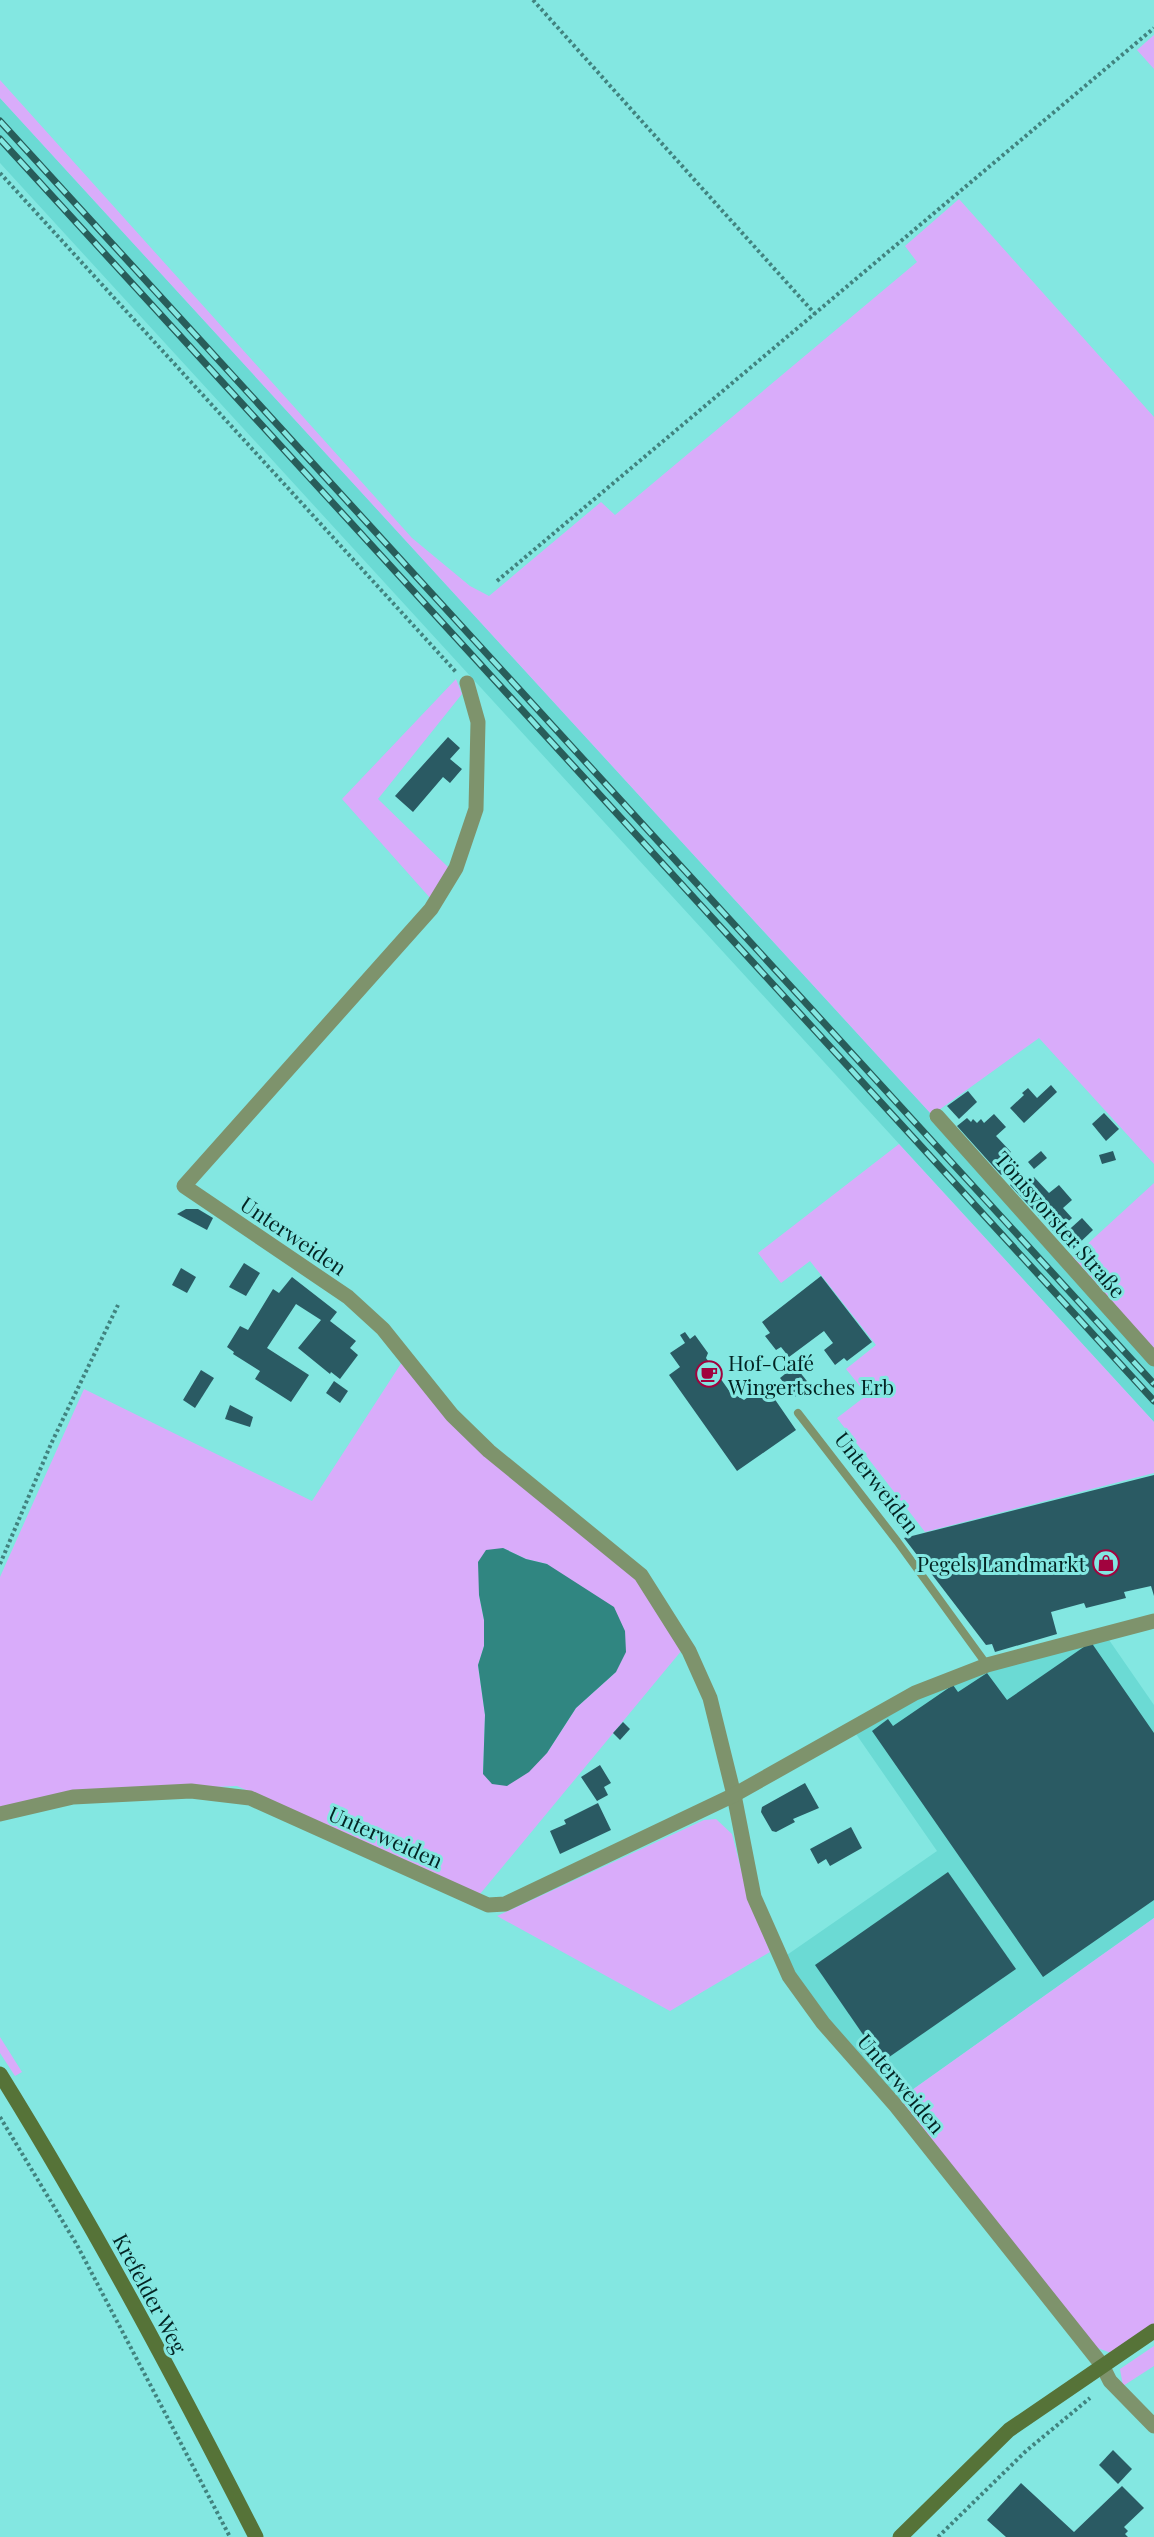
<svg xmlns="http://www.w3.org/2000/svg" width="1154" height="2537" font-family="'Playfair Display',serif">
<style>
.built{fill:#6bdad4}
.green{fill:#d9acfa;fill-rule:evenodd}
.water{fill:#308681}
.building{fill:#2a5a63}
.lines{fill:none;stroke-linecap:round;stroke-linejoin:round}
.path{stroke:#41837f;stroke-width:4;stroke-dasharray:3 3;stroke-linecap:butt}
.lane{stroke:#7e936c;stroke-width:8}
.street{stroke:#7e936c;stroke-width:15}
.secondary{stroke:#567338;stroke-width:15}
.rail-casing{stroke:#285d5a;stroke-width:7}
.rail{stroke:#83e7e1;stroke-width:4.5;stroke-dasharray:14;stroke-linecap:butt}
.labels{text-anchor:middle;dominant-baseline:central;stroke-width:6;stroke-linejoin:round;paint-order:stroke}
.street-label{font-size:21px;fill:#032423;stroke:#83e7e1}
.poi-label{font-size:21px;fill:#032423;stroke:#83e7e1;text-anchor:start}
</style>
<rect width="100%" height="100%" fill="#83e7e1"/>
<!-- built -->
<g class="built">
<polygon points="0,98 932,1115 929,1118 1154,1363 1154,1422 0,163"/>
<polygon points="1107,1637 1154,1705 1154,1918 898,2100 822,2013 784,1957 937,1851 856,1734 915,1700 983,1670"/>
</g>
<!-- green -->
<g class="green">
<polygon points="1154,35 1154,69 1137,50"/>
<polygon points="0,80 412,538 470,586 489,596 601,502 615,515 917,262 905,246 959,199 1154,417 1154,1164 1039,1038 932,1115 0,98"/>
<polygon points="456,679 462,694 378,799 449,868 431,899 342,799"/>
<polygon points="899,1144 1154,1422 1154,1473 925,1532 837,1418 867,1395 846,1369 876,1345 810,1261 781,1283 758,1253"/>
<polygon points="1154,1183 1154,1349 1071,1259"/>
<path d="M402 1362 633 1572 682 1650 480 1894 237 1786 71 1793 0 1810V1577L84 1389 312 1501ZM503 1548 526 1559 547 1564 616 1672 576 1708 547 1753 483 1774 485 1715 478 1666 484 1646V1620L479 1595Z"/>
<polygon points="716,1819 732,1834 748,1896 770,1952 670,2011 497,1916 704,1820"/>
<polygon points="1154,1918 1154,2325 1111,2353 1095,2347 898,2100"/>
<polygon points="0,2037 22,2072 15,2076 0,2053"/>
<polygon points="1154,2346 1154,2366 1123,2386 1120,2369"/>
</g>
<!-- water -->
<polygon class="water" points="503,1548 526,1559 547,1564 614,1607 625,1631 626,1652 616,1672 576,1708 547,1753 529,1772 507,1786 492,1784 483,1774 485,1715 478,1665 484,1646 484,1620 479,1595 478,1562 486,1550"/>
<!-- building -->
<g class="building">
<polygon points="448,737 460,748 450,759 462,769 450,783 443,777 413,812 395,796"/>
<polygon points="1051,1085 1057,1092 1024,1123 1010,1108 1024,1095 1022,1093 1028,1088 1037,1098"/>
<polygon points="968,1091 977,1102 959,1119 947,1106"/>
<polygon points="1104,1113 1119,1129 1106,1141 1092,1124"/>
<polygon points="994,1114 1006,1127 996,1136 1011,1152 1008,1155 1011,1159 1008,1163 1011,1166 1001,1175 957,1126 967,1118 971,1122 973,1119 977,1123 981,1119 984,1123"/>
<polygon points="1041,1151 1047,1158 1034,1169 1028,1162"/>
<polygon points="1113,1151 1116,1160 1102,1164 1099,1155"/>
<polygon points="1020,1176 1024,1181 1028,1177 1031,1180 1034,1177 1049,1193 1059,1185 1072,1200 1063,1208 1072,1218 1055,1233 1010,1185"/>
<polygon points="186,1209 198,1209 213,1218 207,1230 177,1214"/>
<polygon points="1082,1218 1093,1230 1073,1249 1062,1236"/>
<polygon points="244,1263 260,1273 246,1296 229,1287"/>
<polygon points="181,1268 196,1277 187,1293 172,1285"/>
<polygon points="821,1276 872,1342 847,1361 844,1358 835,1365 824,1350 833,1343 824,1331 789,1357 781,1347 776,1350 765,1336 770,1333 762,1322"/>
<polygon points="292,1277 337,1312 330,1321 356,1341 350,1348 358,1355 340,1379 331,1372 330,1374 298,1348 321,1320 296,1304 267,1348 309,1375 291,1402 255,1379 260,1371 233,1354 234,1352 227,1347 240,1326 248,1330 273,1289 279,1293"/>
<polygon points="685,1332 690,1339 695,1335 708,1353 706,1358 730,1392 744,1400 765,1385 796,1430 737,1471 669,1375 680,1367 670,1353 685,1343 680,1335"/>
<polygon points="795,1366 810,1385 795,1397 780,1378"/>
<polygon points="201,1370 214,1378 195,1408 183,1400"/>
<polygon points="334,1381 348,1391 340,1403 326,1393"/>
<polygon points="230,1405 253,1417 250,1427 225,1419"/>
<polygon points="1154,1475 1154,1596 1151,1586 1124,1592 1126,1598 1086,1608 1084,1603 1051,1612 1057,1634 995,1652 992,1644 986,1645 904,1538"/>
<polygon points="1091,1642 1154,1733 1154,1900 1043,1977 872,1731 888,1719 893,1726 953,1685 958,1692 987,1673 1007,1700"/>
<polygon points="623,1722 630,1729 620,1740 613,1733"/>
<polygon points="600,1765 611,1783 604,1787 608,1795 597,1801 581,1777"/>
<polygon points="805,1783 819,1808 793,1819 795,1822 776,1832 772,1831 761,1812 762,1807"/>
<polygon points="598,1803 611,1830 560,1854 550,1831 566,1824 564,1820"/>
<polygon points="851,1827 862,1848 830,1866 826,1859 818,1864 810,1849"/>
<polygon points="948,1872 1016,1969 882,2062 815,1965"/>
<polygon points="1113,2450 1132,2469 1118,2484 1099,2465"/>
<polygon points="1021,2483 1074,2532 1122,2486 1144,2508 1124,2527 1128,2531 1125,2534 1128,2537 1006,2537 987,2520"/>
</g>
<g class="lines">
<!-- path -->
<g class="path">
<polyline points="533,0 815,314"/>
<polyline points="0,173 456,672"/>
<polyline points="497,581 1154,28"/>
<polyline points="0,1564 51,1444 118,1305"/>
<polyline points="0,2117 77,2245 230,2537"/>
<polyline points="938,2537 1026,2451 1090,2398"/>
</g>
<!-- lane -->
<polyline class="lane" points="798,1413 897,1541 987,1665"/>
<!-- street -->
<g class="street">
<polyline points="467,683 478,722 476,809 456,868 431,909 184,1186 348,1297 383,1329 452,1415 489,1451 641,1575 689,1651 710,1698 734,1795 754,1897 789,1976 823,2023 896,2106 1102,2365 1110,2381 1154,2426"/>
<polyline points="937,1116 1154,1359"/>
<polyline points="0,1814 73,1797 191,1791 250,1798 488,1905 505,1904 734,1795 915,1693 987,1665 1154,1621"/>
</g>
<!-- secondary -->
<g class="secondary">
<path d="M0 2074C93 2224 176 2380 256 2537"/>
<polyline points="900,2537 1009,2430 1154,2331"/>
</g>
<!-- rail casing -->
<g class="rail-casing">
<g id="rail">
<polyline points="0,121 1154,1384"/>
<polyline points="0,139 1154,1401"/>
</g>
</g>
<!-- rail -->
<use href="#rail" class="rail"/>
</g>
<!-- icons -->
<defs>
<g id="cafe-ring" transform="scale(1.35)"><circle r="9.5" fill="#83e7e1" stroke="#a1033e" stroke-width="1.5"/><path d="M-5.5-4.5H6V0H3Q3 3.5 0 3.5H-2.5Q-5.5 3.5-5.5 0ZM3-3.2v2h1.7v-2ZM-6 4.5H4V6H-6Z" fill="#a1033e"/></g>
<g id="shop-ring" transform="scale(1.35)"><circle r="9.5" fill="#83e7e1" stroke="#a1033e" stroke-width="1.5"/><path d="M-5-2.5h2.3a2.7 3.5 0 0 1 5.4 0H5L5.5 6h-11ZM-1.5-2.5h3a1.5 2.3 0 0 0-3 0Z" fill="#a1033e"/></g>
</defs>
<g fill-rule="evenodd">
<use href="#cafe-ring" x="709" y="1374"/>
<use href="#shop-ring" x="1106" y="1563"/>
</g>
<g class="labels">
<!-- street labels -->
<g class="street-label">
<text transform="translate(1061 1224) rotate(49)">Tönisvorster Straße</text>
<text transform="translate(294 1235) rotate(34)">Unterweiden</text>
<text transform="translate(878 1482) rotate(52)">Unterweiden</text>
<text transform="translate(386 1836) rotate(24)">Unterweiden</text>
<text transform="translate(902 2083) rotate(50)">Unterweiden</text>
<text transform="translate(151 2293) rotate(62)">Krefelder Weg</text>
</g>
<!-- poi labels -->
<g class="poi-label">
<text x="728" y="1362">Hof-Café<tspan x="728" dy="24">Wingertsches Erb</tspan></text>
<text x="1086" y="1563" text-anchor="end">Pegels Landmarkt</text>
</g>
</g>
</svg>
